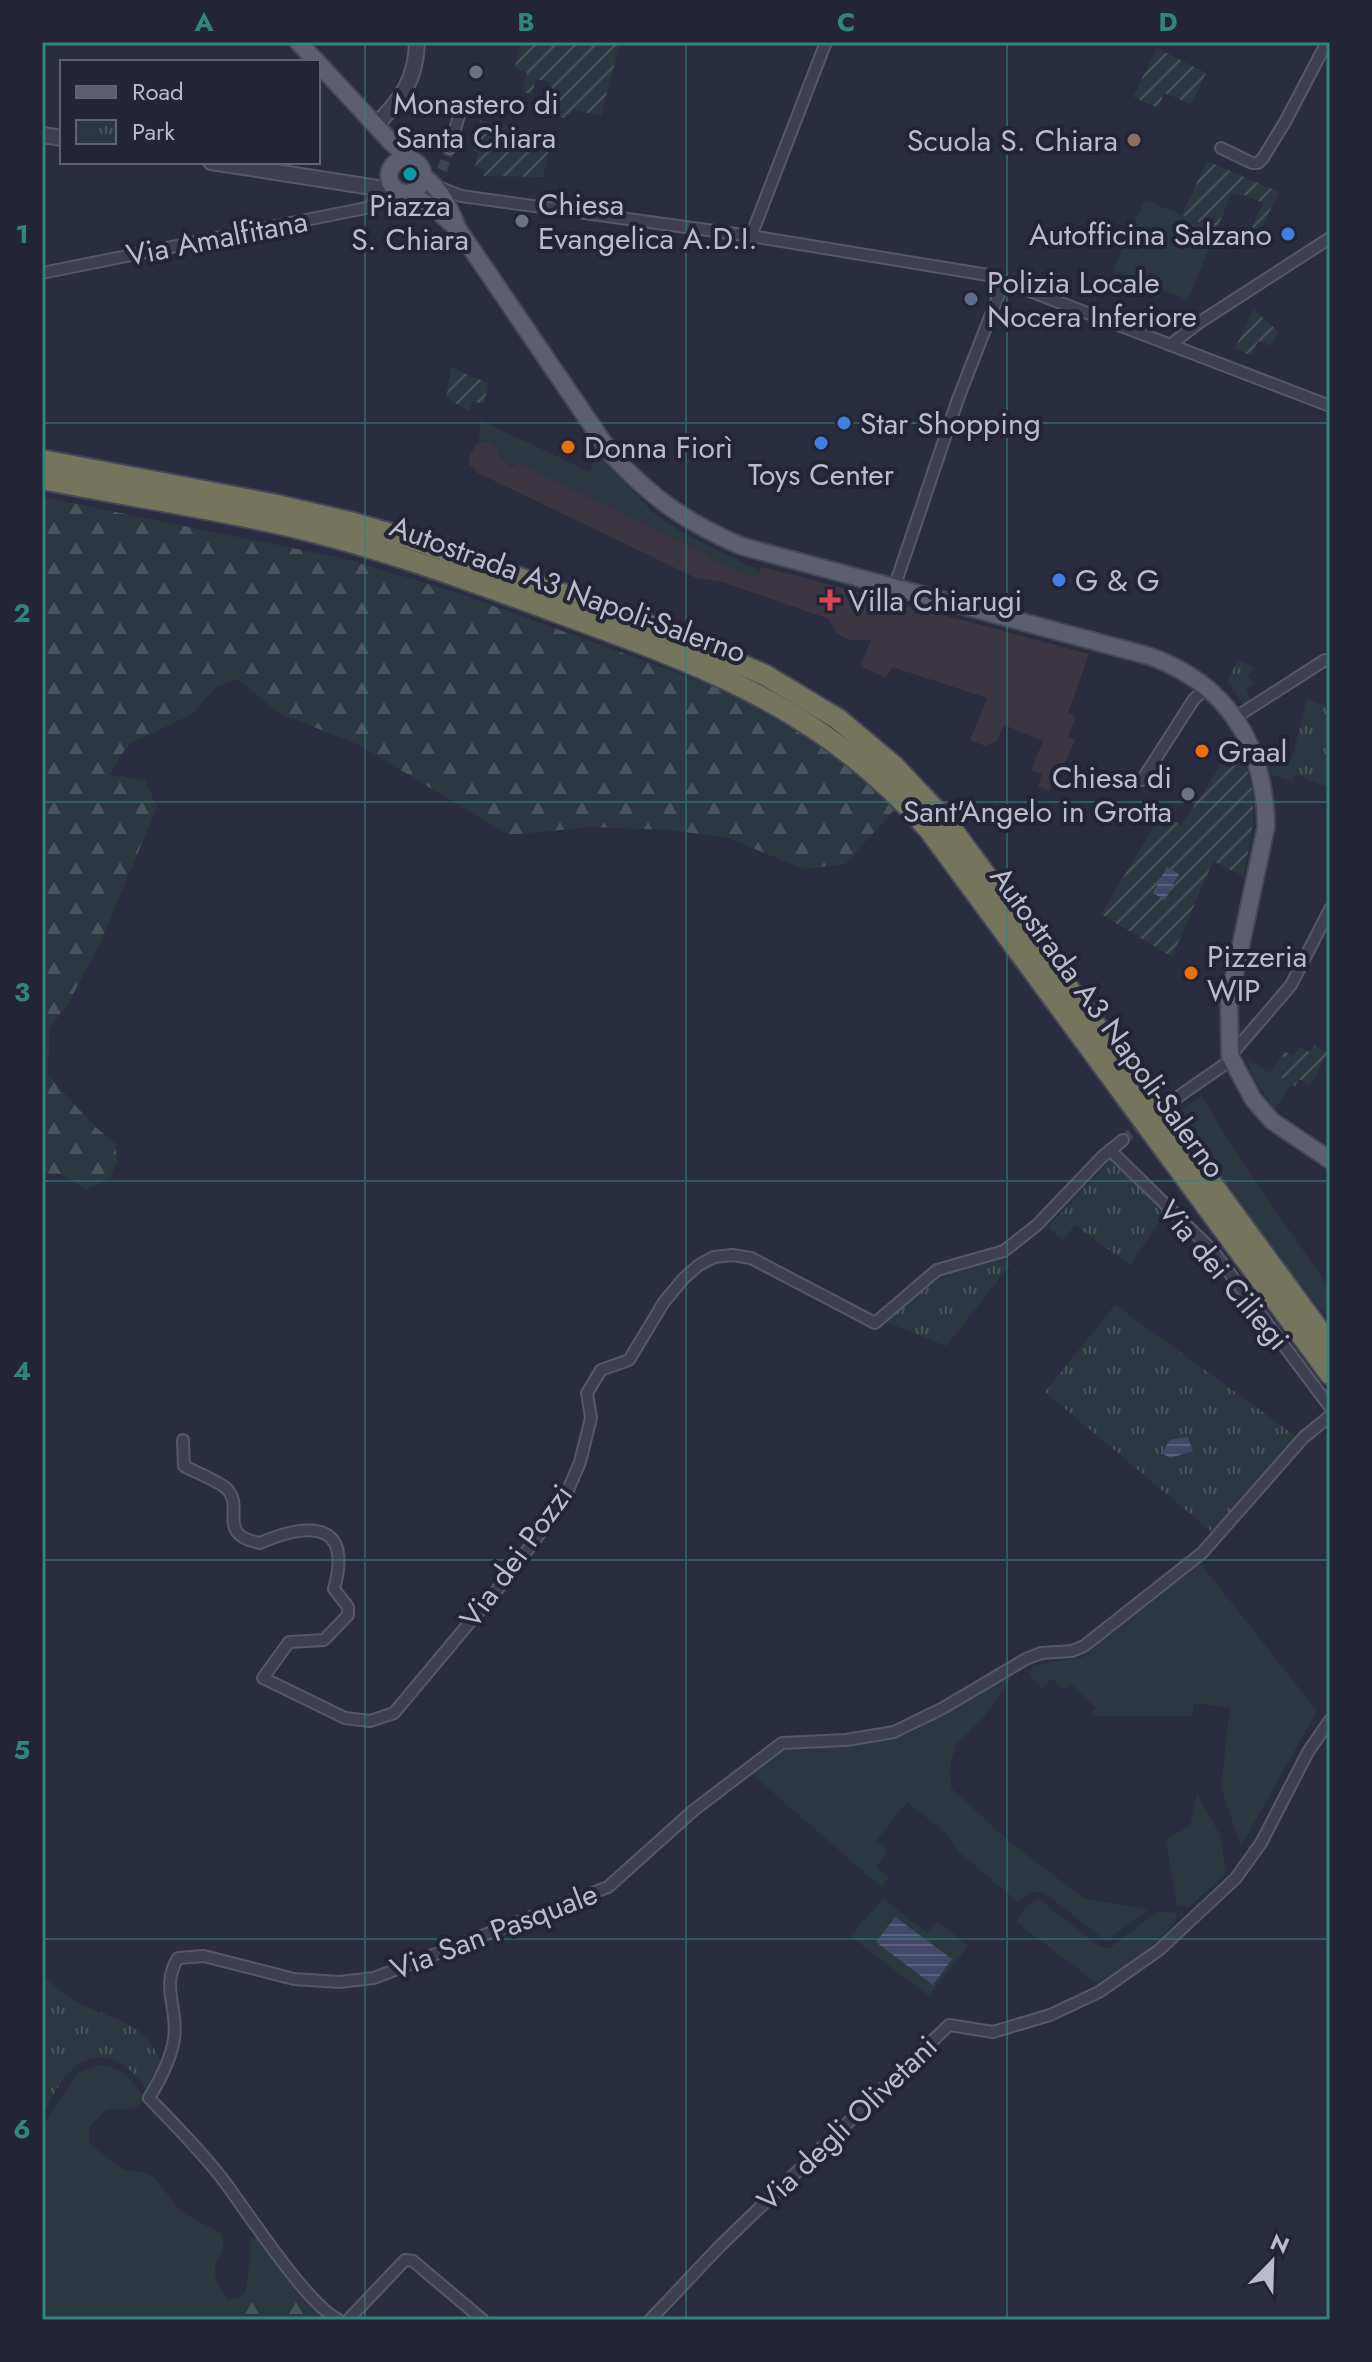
<svg xmlns="http://www.w3.org/2000/svg" width="1372" height="2362" font-family="Jost,sans-serif">
<style>
.medical{fill:#3b3642}
.grass{fill:#2c3841}
.forest{fill:url(#forest-firs)}
.park{fill:url(#park-tufts)}
.garden{fill:url(#garden-furrows)}
.water{fill:url(#water-rules)}
.lines{fill:none;stroke-linecap:round;stroke-linejoin:round}
.minor-tunnel{stroke:#404255;stroke-width:10;stroke-dasharray:10 5;stroke-linecap:butt}
.minor-casing{stroke:#565767;stroke-width:14}
.tertiary-casing{stroke:#565767;stroke-width:18}
.primary-casing{stroke:#454656;stroke-width:20}
.motorway-casing{stroke:#464757;stroke-width:24}
.minor{stroke:#3e4050;stroke-width:10}
.tertiary{stroke:#3e4050;stroke-width:14}
.primary{stroke:#5d5e70;stroke-width:16}
.motorway{stroke:#75745c;stroke-width:20}
.grid{fill:none;stroke:#318480;stroke-width:2;stroke-opacity:0.55}
.worship-dot{fill:#6b7280;stroke:#232435;stroke-width:3}
.education-dot{fill:#8d6e63;stroke:#232435;stroke-width:3}
.culture-dot{fill:#0f9aa8;stroke:#232435;stroke-width:3}
.shop-dot{fill:#3f7fe0;stroke:#232435;stroke-width:3}
.service-dot{fill:#5c6f8a;stroke:#232435;stroke-width:3}
.food-dot{fill:#e8710a;stroke:#232435;stroke-width:3}
.health-dot{fill:#e0444e;stroke:#232435;stroke-width:3}
.labels{text-anchor:middle;dominant-baseline:central;stroke-width:8;stroke-linejoin:round;paint-order:stroke}
.poi-label{font-size:30px;fill:#bbbcca;stroke:#232435;text-anchor:start}
.street-label{font-size:30px;fill:#bbbcca;stroke:#232435}
.neatline{fill:none;stroke:#318480;stroke-width:3}
.grid-label{font-size:26px;text-anchor:middle;font-weight:bold;fill:#318480}
</style>
<defs>
<pattern id="forest-firs" width="22" height="20" patternUnits="userSpaceOnUse" patternTransform="scale(2)"><rect width="22" height="20" fill="#2c3841"/><path d="M5 1l3.5 6h-7zM16 11l3.5 6h-7z" fill="#49535b"/></pattern>
<pattern id="park-tufts" width="24" height="20" patternUnits="userSpaceOnUse" patternTransform="scale(2)"><rect width="24" height="20" fill="#2c3841"/><path d="M3 7l-1-3M5 7V3M7 7l1-3M15 17l-1-3M17 17v-4M19 17l1-3" fill="none" stroke="#49535b"/></pattern>
<pattern id="garden-furrows" width="10" height="10" patternUnits="userSpaceOnUse" patternTransform="scale(2)"><rect width="10" height="10" fill="#2c3841"/><path d="M-1 1l2-2M0 10L10 0M9 11l2-2" fill="none" stroke="#49535b"/></pattern>
<pattern id="water-rules" width="6" height="5" patternUnits="userSpaceOnUse" patternTransform="scale(2)"><rect width="6" height="5" fill="#444868"/><path d="M0 2.5h6" fill="none" stroke="#5d607c"/></pattern>
</defs>
<rect width="100%" height="100%" fill="#2a2c40"/>
<!-- medical -->
<polygon class="medical" points="487,441 495,445 511,466 519,463 708,554 712,561 760,574 760,567 786,573 1089,654 1068,713 1076,717 1068,737 1075,740 1063,769 1059,768 1049,791 1038,786 1042,774 1031,770 1043,741 1004,725 997,741 985,746 970,740 987,698 892,667 886,678 860,666 871,640 849,640 836,633 829,619 719,581 696,578 478,473 469,464 469,457 476,444"/>
<!-- grass -->
<g class="grass">
<polygon points="1145,200 1217,229 1188,300 1162,290 1158,299 1131,288 1135,279 1113,270"/>
<path d="M480 420 590 472 596 453 654 513 681 532 758 570 760 574 753 577 712 561 708 554 519 463C501 469 502 457 495 445L487 441 479 442Z"/>
<polygon points="1281,1055 1291,1061 1281,1078 1291,1084 1275,1110 1252,1075 1248,1059 1270,1073"/>
<polygon points="1201,1096 1251,1175 1330,1289 1330,1320 1287,1268 1173,1116"/>
<polygon points="1200,1563 1317,1711 1241,1846 1221,1788 1230,1708 1194,1703 1192,1716 1093,1716 1090,1714 1096,1708 1071,1684 1065,1690 1052,1678 1042,1688 1029,1676 1033,1666 1083,1657 1117,1626"/>
<polygon points="1013,1673 1004,1690 984,1716 956,1745 950,1765 951,1788 1011,1843 1083,1898 1148,1910 1108,1939 1103,1938 1043,1892 1033,1892 1018,1902 959,1852 938,1824 936,1825 907,1802 876,1841 888,1851 876,1867 889,1877 881,1887 752,1774 784,1749 848,1747 907,1735"/>
<polygon points="1197,1794 1220,1835 1226,1873 1189,1907 1177,1905 1166,1839 1190,1826"/>
<polygon points="883,1899 927,1933 937,1921 968,1946 929,1996 850,1936"/>
<path d="M1036 1900H1040L1100 1947 1110 1948 1158 1911 1177 1913C1176 1936 1116 1971 1098 1984L1016 1922 1022 1911Z"/>
<path d="M98 2065C122 2065 133 2082 146 2100 134 2112 122 2108 107 2109L89 2128V2144L124 2170 145 2173 155 2178 180 2211 222 2234C230 2261 198 2259 228 2300L238 2299 246 2292C247 2273 252 2257 251 2239L257 2234 299 2293 284 2307 279 2320H272L257 2299 232 2308 212 2320H42V2127L79 2072Z"/>
</g>
<!-- forest -->
<g class="forest">
<polygon points="42,497 346,559 461,594 724,690 817,742 866,781 894,810 845,864 803,869 726,837 668,830 590,827 509,835 357,744 278,713 238,679 216,687 192,714 131,743 119,757 110,775 145,780 157,807 101,941 70,1000 50,1028 47,1074 94,1126 115,1143 117,1161 110,1179 87,1189 60,1174 42,1173"/>
<polygon points="299,2293 324,2320 279,2320 283,2307"/>
<polygon points="258,2299 272,2320 212,2320 232,2308"/>
</g>
<!-- park -->
<g class="park">
<polygon points="1238,660 1256,668 1247,675 1254,684 1246,689 1253,703 1246,708 1227,681"/>
<polygon points="1307,699 1330,707 1330,788 1295,774 1292,782 1271,774 1264,755 1269,746 1275,749 1277,755 1292,760"/>
<polygon points="1111,1159 1165,1213 1130,1265 1075,1225 1063,1240 1048,1227"/>
<polygon points="1003,1257 1010,1265 946,1346 884,1321 939,1274"/>
<polygon points="1115,1305 1297,1437 1213,1533 1045,1392"/>
<path d="M42 1976C54 1985 66 1996 79 2003 117 2022 145 2021 163 2066L149 2093C132 2068 106 2043 75 2067 61 2078 51 2100 42 2115Z"/>
</g>
<!-- garden -->
<g class="garden">
<polygon points="521,42 620,42 601,116 572,109 571,115 566,114 565,118 543,113 545,105 553,106 556,93 548,91 549,82 536,79 532,94 522,92 527,72 515,68"/>
<polygon points="1157,48 1206,73 1191,104 1164,93 1158,108 1133,97"/>
<polygon points="480,120 552,135 543,177 484,176 484,169 475,167 478,153 473,151"/>
<polygon points="1207,161 1279,192 1261,229 1252,228 1263,203 1245,195 1231,194 1217,229 1182,215"/>
<polygon points="1253,309 1278,331 1271,346 1258,341 1252,356 1235,349"/>
<polygon points="452,368 488,383 484,404 472,401 469,411 446,398"/>
<path d="M1232 739C1262 788 1255 823 1243 876L1213 861 1172 957 1101 914 1162 814 1181 825 1213 778Z"/>
<polygon points="1315,1045 1328,1053 1310,1085 1299,1079 1295,1086 1281,1078 1291,1062 1281,1055 1284,1051 1294,1056 1299,1047 1310,1052"/>
</g>
<!-- water -->
<g class="water">
<polygon points="1167,867 1179,874 1165,900 1153,893"/>
<polygon points="1188,1437 1193,1451 1170,1458 1162,1453 1170,1440"/>
<polygon points="895,1917 952,1959 933,1985 876,1942"/>
</g>
<g class="lines">
<!-- minor-tunnel -->
<g class="minor-tunnel">
<polyline points="442,170 450,148"/>
<polyline points="1123,1140 1172,1101"/>
</g>
<!-- minor casing -->
<g class="minor-casing">
<g id="minor">
<polyline points="450,148 460,112"/>
<polyline points="1221,148 1252,163 1258,163 1263,158 1285,122 1327,42"/>
<polyline points="436,186 461,196 751,236 988,275 1330,406"/>
<polyline points="751,236 826,42"/>
<polyline points="42,273 371,207 376,188"/>
<polyline points="1170,345 1200,322 1330,238"/>
<polyline points="894,588 958,399 1004,281"/>
<polyline points="1236,717 1325,660 1330,662"/>
<polyline points="1142,780 1194,699 1207,688"/>
<polyline points="1231,1055 1291,985 1330,909"/>
<polyline points="1172,1101 1231,1060"/>
<polyline points="1110,1150 1213,1251 1330,1407"/>
<path d="M183 1440 184 1466C195 1472 221 1482 228 1490 244 1509 216 1535 260 1543 309 1522 353 1521 334 1589L348 1607V1615L324 1640 289 1642 263 1678 345 1718 370 1721 394 1713 506 1579 563 1502 580 1462 591 1418 587 1393 601 1370 629 1360 664 1302 684 1278 699 1265 714 1257 732 1255 751 1258 875 1323 937 1270 1004 1251 1037 1225 1102 1157 1123 1140"/>
<path d="M339 2320C306 2304 247 2211 221 2177 199 2149 174 2124 149 2098 160 2080 171 2060 174 2039 179 2009 160 1987 178 1958L204 1956 294 1979 339 1982 374 1978 608 1887 694 1810 782 1743 846 1740 894 1732 943 1708 1026 1659 1041 1653 1072 1651 1084 1646 1202 1553 1304 1437 1330 1416"/>
<polyline points="348,2320 405,2260 413,2261 483,2320"/>
<polyline points="650,2320 720,2246 949,2025 993,2032 1050,2015 1099,1992 1159,1950 1236,1878 1261,1843 1308,1752 1330,1720"/>
</g>
</g>
<!-- tertiary casing -->
<g class="tertiary-casing">
<g id="tertiary">
<path d="M377 124C402 98 416 80 417 42"/>
<polyline points="42,135 62,138"/>
<polyline points="211,162 397,191"/>
</g>
</g>
<!-- primary casing -->
<g class="primary-casing">
<g id="primary">
<polyline points="298,42 317,62"/>
<polyline points="318,63 391,142 411,160"/>
<circle cx="406" cy="176" r="17"/>
<path d="M423 176C440 189 448 204 456 224"/>
<path d="M409 193 435 209 458 229 612 455C653 499 686 522 741 546L1149 656C1228 684 1265 745 1266 827L1229 1001 1230 1056 1253 1099 1272 1121 1330 1160"/>
</g>
</g>
<!-- motorway casing -->
<g class="motorway-casing">
<g id="motorway">
<polyline points="42,460 272,504 350,522 426,544 662,630 765,675 838,719 894,766 946,821 1330,1345"/>
<path d="M42 479C127 496 213 508 297 528 393 551 485 586 578 620 718 671 830 715 930 831L1330 1374"/>
</g>
</g>
<!-- minor -->
<use href="#minor" class="minor"/>
<!-- tertiary -->
<use href="#tertiary" class="tertiary"/>
<!-- primary -->
<use href="#primary" class="primary"/>
<!-- motorway -->
<use href="#motorway" class="motorway"/>
</g>
<!-- grid -->
<path class="grid" d="M365 42V2320M686 42V2320M1007 42V2320M42 423H1330M42 802H1330M42 1181H1330M42 1560H1330M42 1939H1330"/>
<!-- markers -->
<g class="worship-dot">
<circle cx="476" cy="72" r="8"/>
<circle cx="522" cy="221" r="8"/>
<circle cx="1188" cy="794" r="8"/>
</g>
<circle class="education-dot" cx="1134" cy="140" r="8"/>
<circle class="culture-dot" cx="410" cy="174" r="8"/>
<g class="shop-dot">
<circle cx="1288" cy="234" r="8"/>
<circle cx="844" cy="423" r="8"/>
<circle cx="821" cy="443" r="8"/>
<circle cx="1059" cy="580" r="8"/>
</g>
<circle class="service-dot" cx="971" cy="299" r="8"/>
<g class="food-dot">
<circle cx="568" cy="447" r="8"/>
<circle cx="1202" cy="751" r="8"/>
<circle cx="1191" cy="973" r="8"/>
</g>
<path class="health-dot" d="M826 588h8v8h8v8h-8v8h-8v-8h-8v-8h8z"/>
<g class="labels">
<!-- poi labels -->
<g class="poi-label">
<text x="476" y="103" text-anchor="middle">Monastero di<tspan x="476" dy="34">Santa Chiara</tspan></text>
<text x="1118" y="140" text-anchor="end">Scuola S. Chiara</text>
<text x="538" y="204">Chiesa<tspan x="538" dy="34">Evangelica A.D.I.</tspan></text>
<text x="410" y="205" text-anchor="middle">Piazza<tspan x="410" dy="34">S. Chiara</tspan></text>
<text x="1272" y="234" text-anchor="end">Autofficina Salzano</text>
<text x="987" y="282">Polizia Locale<tspan x="987" dy="34">Nocera Inferiore</tspan></text>
<text x="860" y="423">Star Shopping</text>
<text x="584" y="447">Donna Fiorì</text>
<text x="821" y="474" text-anchor="middle">Toys Center</text>
<text x="1075" y="580">G &amp; G</text>
<text x="848" y="600">Villa Chiarugi</text>
<text x="1218" y="751">Graal</text>
<text x="1172" y="777" text-anchor="end">Chiesa di<tspan x="1172" dy="34">Sant'Angelo in Grotta</tspan></text>
<text x="1207" y="956">Pizzeria<tspan x="1207" dy="34">WIP</tspan></text>
</g>
<!-- street labels -->
<g class="street-label">
<text transform="translate(217 238) rotate(-11)">Via Amalfitana</text>
<text transform="translate(568 589) rotate(20)">Autostrada A3 Napoli-Salerno</text>
<text transform="translate(1108 1022) rotate(54)">Autostrada A3 Napoli-Salerno</text>
<text transform="translate(1224 1275) rotate(50)">Via dei Ciliegi</text>
<text transform="translate(516 1556) rotate(-54)">Via dei Pozzi</text>
<text transform="translate(494 1931) rotate(-21)">Via San Pasquale</text>
<text transform="translate(847 2123) rotate(-44)">Via degli Olivetani</text>
</g>
</g>
<!-- border -->
<rect width="1372" height="2362" fill="none" stroke="#232435" stroke-width="88"/>
<!-- legend -->
<rect x="60" y="60" width="260" height="104" fill="#232435" stroke="#606171" stroke-width="2"/>
<rect x="76" y="86" width="40" height="12" fill="#5d5e70" stroke="#606171" stroke-width="2"/>
<text x="132" y="100" font-size="24" fill="#bbbcca">Road</text>
<rect x="76" y="120" width="40" height="24" fill="url(#park-tufts)" stroke="#606171" stroke-width="2"/>
<text x="132" y="140" font-size="24" fill="#bbbcca">Park</text>
<!-- north arrow -->
<g transform="translate(1272 2262) rotate(23)" stroke="#232435" stroke-width="6" paint-order="stroke">
<path d="M0-6L14 30L0 20L-14 30Z" fill="#bbbcca"/>
<text y="-12" font-size="22" font-weight="bold" text-anchor="middle" fill="#bbbcca">N</text>
</g>
<rect x="44" y="44" width="1284" height="2274" class="neatline"/>
<g class="grid-label">
<text x="204" y="31">A</text>
<text x="526" y="31">B</text>
<text x="846" y="31">C</text>
<text x="1168" y="31">D</text>
<text x="22" y="243">1</text>
<text x="22" y="622">2</text>
<text x="22" y="1001">3</text>
<text x="22" y="1380">4</text>
<text x="22" y="1759">5</text>
<text x="22" y="2138">6</text>
</g>
</svg>
